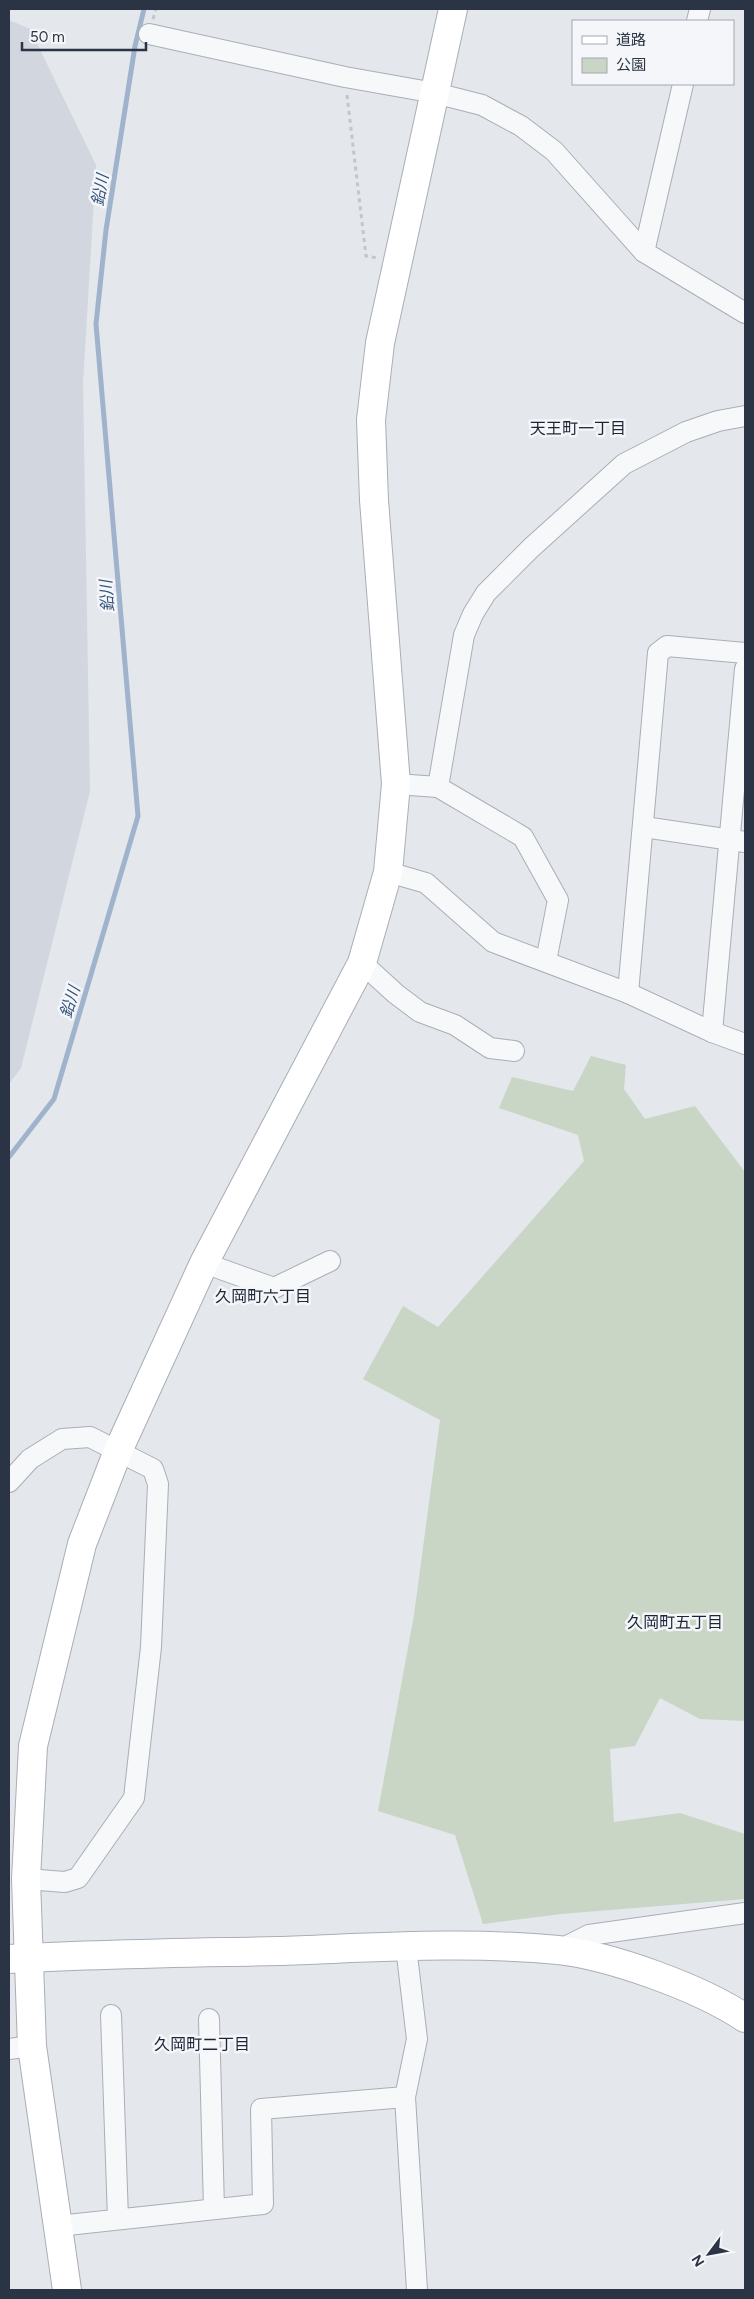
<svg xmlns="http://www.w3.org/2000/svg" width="754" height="2299" font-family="Figtree,'Noto Sans JP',sans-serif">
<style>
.built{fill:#d2d6de}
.green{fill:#c9d6c5}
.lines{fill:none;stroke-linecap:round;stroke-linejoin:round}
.stream{stroke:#9fb4cc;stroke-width:5}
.street-casing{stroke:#a9aeb7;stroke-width:22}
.secondary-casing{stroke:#a9aeb7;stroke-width:30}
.path{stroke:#c2c5cb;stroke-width:3;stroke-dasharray:4 4;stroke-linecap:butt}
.street{stroke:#f7f8fa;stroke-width:20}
.secondary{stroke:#fff;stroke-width:28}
.labels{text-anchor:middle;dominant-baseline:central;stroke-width:5;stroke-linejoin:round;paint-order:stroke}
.water-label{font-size:16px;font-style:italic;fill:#34527a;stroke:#f4f6f9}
.neighbourhood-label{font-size:16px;fill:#1d2536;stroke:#f4f6f9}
</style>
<rect width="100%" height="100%" fill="#e4e7ec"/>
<!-- built -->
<polygon class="built" points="9,20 30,29 96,165 83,383 90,791 21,1068 9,1084"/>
<!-- green -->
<polygon class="green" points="591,1056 626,1065 624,1089 645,1119 695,1106 745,1172 745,1721 700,1719 660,1698 635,1746 610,1749 614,1822 680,1813 745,1834 745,1899 561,1914 483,1924 455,1835 378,1811 414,1615 440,1420 363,1379 403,1306 438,1327 584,1161 578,1135 499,1108 512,1077 573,1091"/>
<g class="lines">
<!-- stream -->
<polyline class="stream" points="9,1157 54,1099 138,816 96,324 106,230 135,46 144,9"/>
<!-- street casing -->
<g class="street-casing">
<g id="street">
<polyline points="697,21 700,9"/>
<polyline points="149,34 345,77 435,93 482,105 521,126 554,151 644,252 745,313"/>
<polyline points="644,252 683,84"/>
<polyline points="396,784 438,787 464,635 473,614 486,593 531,548 624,464 686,432 718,421 745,416"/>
<polyline points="438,787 523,837 558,900 546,961"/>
<polyline points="644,827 745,842"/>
<polyline points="388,872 426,883 493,942 628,993 712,1032 745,1044"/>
<polyline points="362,963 396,994 420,1012 455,1025 490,1048 514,1051"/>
<polyline points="628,993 658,653 667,646 745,653"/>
<polyline points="712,1032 745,669"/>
<polyline points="204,1263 274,1288 330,1261"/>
<polyline points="9,1482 30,1459 62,1439 90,1437 153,1469 158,1484 151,1647 134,1798 78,1878 65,1882 26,1879"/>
<polyline points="406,1947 417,2039 405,2097 417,2290"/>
<polyline points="559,1950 589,1935 745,1913"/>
<polyline points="111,2015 118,2219"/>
<polyline points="209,2019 214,2209"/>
<polyline points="9,2049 32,2046"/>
<polyline points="58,2226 263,2204 261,2109 405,2097"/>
</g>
</g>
<!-- secondary casing -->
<g class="secondary-casing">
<g id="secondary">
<path d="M9 1959C98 1954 188 1953 278 1951 370 1948 465 1941 558 1950 612 1956 700 1988 745 2018"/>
<polyline points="67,2290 32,2046 26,1879 33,1746 82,1544 118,1451 204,1263 362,963 388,872 396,784 374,500 371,420 380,343 453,9"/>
</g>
</g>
<!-- path -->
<g class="path">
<polyline points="153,19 156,9"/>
<polyline points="347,95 366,256 378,258"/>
</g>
<!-- street -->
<use href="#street" class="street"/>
<!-- secondary -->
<use href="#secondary" class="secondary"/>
</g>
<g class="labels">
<!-- water labels -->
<g class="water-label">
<text transform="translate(100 190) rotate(-80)">鉛川</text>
<text transform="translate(107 596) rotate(-95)">鉛川</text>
<text transform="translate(70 1002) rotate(-73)">鉛川</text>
</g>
<!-- neighbourhood labels -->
<g class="neighbourhood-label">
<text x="578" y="428">天王町一丁目</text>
<text x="263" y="1296">久岡町六丁目</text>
<text x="675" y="1622">久岡町五丁目</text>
<text x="202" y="2044">久岡町二丁目</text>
</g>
</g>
<!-- border -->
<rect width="754" height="2299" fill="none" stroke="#2b3445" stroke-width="20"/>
<!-- legend -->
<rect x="572" y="20" width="162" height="65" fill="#f4f6f9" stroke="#a4a8b1"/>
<rect x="582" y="36" width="25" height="8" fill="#ffffff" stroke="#a4a8b1"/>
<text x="616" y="45" font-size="15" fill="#2b3445">道路</text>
<rect x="582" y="58" width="25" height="15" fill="#c9d6c5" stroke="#a4a8b1"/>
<text x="616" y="70" font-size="15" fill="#2b3445">公園</text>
<!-- north arrow -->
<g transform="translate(709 2254) rotate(238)" stroke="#f4f6f9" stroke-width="4" paint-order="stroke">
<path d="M0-4L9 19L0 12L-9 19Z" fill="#2b3445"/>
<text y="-8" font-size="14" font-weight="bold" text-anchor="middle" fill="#2b3445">N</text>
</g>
<!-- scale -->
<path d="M22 42v8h124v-8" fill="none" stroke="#2b3445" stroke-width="2.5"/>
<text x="30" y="42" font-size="15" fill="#2b3445" stroke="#f4f6f9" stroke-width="4" paint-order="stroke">50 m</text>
</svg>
